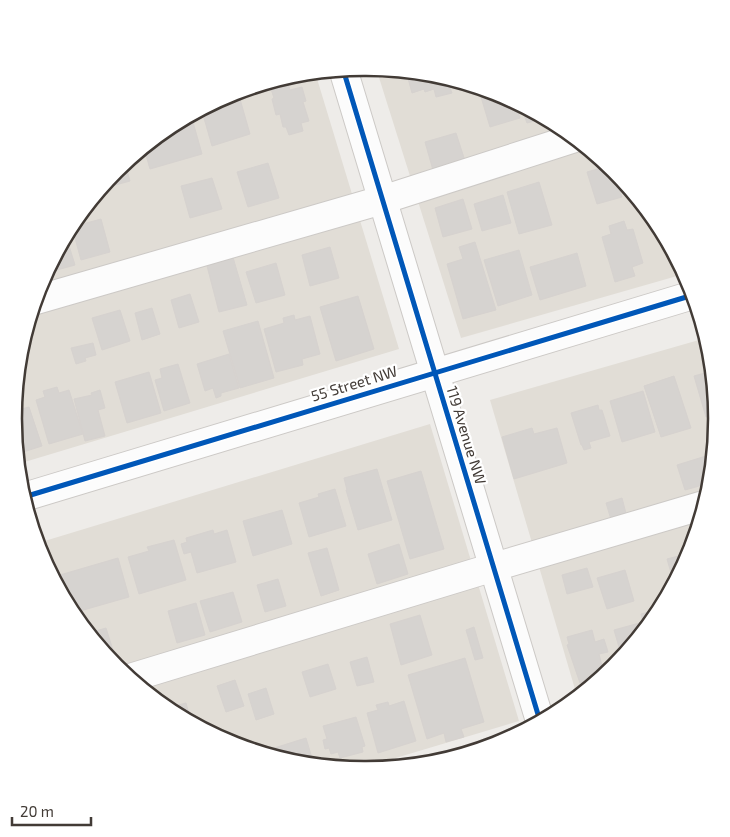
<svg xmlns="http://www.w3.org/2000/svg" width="730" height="837" font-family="'Exo 2',sans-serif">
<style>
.residential{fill:#e1ddd6}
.building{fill:#d6d3d0;stroke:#d6d2cf}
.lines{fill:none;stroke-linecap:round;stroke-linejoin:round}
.minor-casing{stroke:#ccc9c6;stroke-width:30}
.minor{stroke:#fcfcfc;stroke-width:28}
.cycleway-casing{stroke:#fff;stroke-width:8}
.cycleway{stroke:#0057b8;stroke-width:5}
.labels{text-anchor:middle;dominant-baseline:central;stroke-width:4.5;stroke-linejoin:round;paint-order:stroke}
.street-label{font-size:15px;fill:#423b36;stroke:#fff}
.rim{fill:none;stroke:#423b36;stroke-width:2.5}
</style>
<rect width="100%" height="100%" fill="#eeece9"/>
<!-- residential -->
<g class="residential">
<polygon points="376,68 434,74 500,94 560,127 614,170 657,224 684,274 461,338"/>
<polygon points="315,72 399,349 18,464 14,418 21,350 41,284 73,223 117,170 170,126 231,94 297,74"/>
<polygon points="706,338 710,350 716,418 709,487 689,553 657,614 613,667 577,696 490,400"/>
<polygon points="430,424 519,721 359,769 296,763 230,743 170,710 116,667 73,613 40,553 38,543"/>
</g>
<!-- building -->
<g class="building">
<polygon points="406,71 434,74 458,82 449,85 452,93 436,97 434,89 425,92 424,89 412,93"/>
<polygon points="288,84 290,90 302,87 306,101 303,102 309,121 301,123 303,131 289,135 286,127 283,127 280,114 276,115 272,99 274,98 271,89"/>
<polygon points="483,89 500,94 515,102 520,118 490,127 481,97 486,96"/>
<polygon points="240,99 250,134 212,146 202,111"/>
<polygon points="521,106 545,118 527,123"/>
<polygon points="191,115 202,154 150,169 144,148 170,126"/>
<polygon points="456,133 465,161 433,170 425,142"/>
<polygon points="125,163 130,181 101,189 117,170"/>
<polygon points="268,163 279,198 248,207 237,172"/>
<polygon points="608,166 613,170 622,197 597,204 587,172"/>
<polygon points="212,178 222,209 190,218 181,186"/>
<polygon points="539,182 552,225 519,234 507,192"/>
<polygon points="503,195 511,223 482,231 474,204"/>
<polygon points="463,199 472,229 443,237 435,208"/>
<polygon points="101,219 110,252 81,260 72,227"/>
<polygon points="624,221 627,230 633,229 643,263 632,267 635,276 615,282 602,237 611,234 609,226"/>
<polygon points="66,236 75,265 46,273"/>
<polygon points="475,242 496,310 463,319 447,264 463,259 459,247"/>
<polygon points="330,247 339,278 310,286 302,255"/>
<polygon points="519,250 532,295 498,306 484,260"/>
<polygon points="577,253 586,286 540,300 530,267"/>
<polygon points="232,254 247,305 219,312 206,262"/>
<polygon points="276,263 285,295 256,303 246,272"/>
<polygon points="190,294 199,322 179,328 171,300"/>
<polygon points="358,296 374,349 336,361 320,307"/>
<polygon points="152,308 160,334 142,340 135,313"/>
<polygon points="120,310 130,341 102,350 92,318"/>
<polygon points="294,315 295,320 310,316 320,354 302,359 303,365 276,372 264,329 284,323 283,318"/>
<polygon points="258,321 274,378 240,388 223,331"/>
<polygon points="93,343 96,355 85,358 86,361 76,364 71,348"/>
<polygon points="229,354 239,388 221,393 221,396 216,398 213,388 205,391 197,364"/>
<polygon points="178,364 190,403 164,411 155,380 162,378 160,369"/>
<polygon points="712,371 716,414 706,417 694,376"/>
<polygon points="149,372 161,413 127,423 115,382"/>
<polygon points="674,376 691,428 661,437 644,386"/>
<polygon points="57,387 59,393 69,390 83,434 49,444 36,400 45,397 43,391"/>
<polygon points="100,390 105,408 98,410 105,436 85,441 74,399 92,395 91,393"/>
<polygon points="643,391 655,432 622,442 610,401"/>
<polygon points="598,405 599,410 602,410 610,436 589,442 591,448 584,450 582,445 581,445 571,413"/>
<polygon points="29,407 42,446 17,454 14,418 14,411"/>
<polygon points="532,428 534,434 557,428 567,463 514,479 502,437"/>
<polygon points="706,456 711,473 710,483 685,490 677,465"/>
<polygon points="377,469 392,520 358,530 346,490 347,490 344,478"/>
<polygon points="421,471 444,549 410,559 387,481"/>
<polygon points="335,489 346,526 309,537 299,503 319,497 318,494"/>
<polygon points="622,498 628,521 613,526 606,503"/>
<polygon points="282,510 292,544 253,556 243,521"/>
<polygon points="213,530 214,534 227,530 236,562 197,573 191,552 184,554 181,544 187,542 186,538"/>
<polygon points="174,540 186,580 139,594 128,557 149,551 147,547"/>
<polygon points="399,544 408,574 377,584 368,554"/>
<polygon points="327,548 339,590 321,596 308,553"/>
<polygon points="690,553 689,553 674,583 667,559"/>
<polygon points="118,558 129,597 73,613 53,577"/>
<polygon points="587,568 593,587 567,594 562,575"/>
<polygon points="625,570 634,601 607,609 597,578"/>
<polygon points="278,579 286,606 265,612 257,585"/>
<polygon points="233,592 242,622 210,632 200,601"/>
<polygon points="196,603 205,635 177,643 168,611"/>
<polygon points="656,610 657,614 622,657 614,630 643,622 641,614"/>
<polygon points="420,615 432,655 401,665 390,624"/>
<polygon points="474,627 483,658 475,660 466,630"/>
<polygon points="106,628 117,663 114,664 89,633"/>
<polygon points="592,630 595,642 604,639 608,652 599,654 602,666 605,666 607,672 601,677 580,683 567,645 569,644 567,637"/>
<polygon points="367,657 374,682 357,686 350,662"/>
<polygon points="465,658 484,722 461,729 464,737 446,742 444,733 427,739 408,675"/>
<polygon points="328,664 336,689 310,697 302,672"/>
<polygon points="235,680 244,706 226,712 217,686"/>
<polygon points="266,688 274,714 256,720 248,694"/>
<polygon points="404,701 416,741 378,753 367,713 378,710 376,705 388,702 389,706"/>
<polygon points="186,703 191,722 167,708"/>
<polygon points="356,717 365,746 362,747 363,752 340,758 338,752 331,754 329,748 325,749 323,740 327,739 323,726"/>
<polygon points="306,738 314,765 296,763 273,756 271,749"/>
</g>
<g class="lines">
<!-- minor casing -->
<g class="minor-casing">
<g id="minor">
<polyline points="343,69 540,721"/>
<polyline points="36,300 382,200 575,138"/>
<polyline points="24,497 693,295"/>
<polyline points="130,678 494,567 704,505"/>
</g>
</g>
<!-- minor -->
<use href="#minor" class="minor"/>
<!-- cycleway casing -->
<g class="cycleway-casing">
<g id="cycleway">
<polyline points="343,69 540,721"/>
<polyline points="24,497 693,295"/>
</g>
</g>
<!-- cycleway -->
<use href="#cycleway" class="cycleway"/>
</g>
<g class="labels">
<!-- street labels -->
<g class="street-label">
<text transform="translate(354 383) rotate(-17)">55 Street NW</text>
<text transform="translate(467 435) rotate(73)">119 Avenue NW</text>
</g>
</g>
<!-- crop -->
<path d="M0 0H730V837H0ZM364 76H366A342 342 0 0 1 708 418V419A342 342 0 0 1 366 761H364A342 342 0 0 1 22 419V418A342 342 0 0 1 364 76Z" fill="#fff" fill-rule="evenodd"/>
<path class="rim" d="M364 76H366A342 342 0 0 1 708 418V419A342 342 0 0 1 366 761H364A342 342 0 0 1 22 419V418A342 342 0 0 1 364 76Z"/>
<!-- scale -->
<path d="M12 817v8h79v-8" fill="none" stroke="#423b36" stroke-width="2.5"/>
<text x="20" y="817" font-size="15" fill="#423b36" stroke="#ffffff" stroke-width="4" paint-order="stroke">20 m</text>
</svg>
